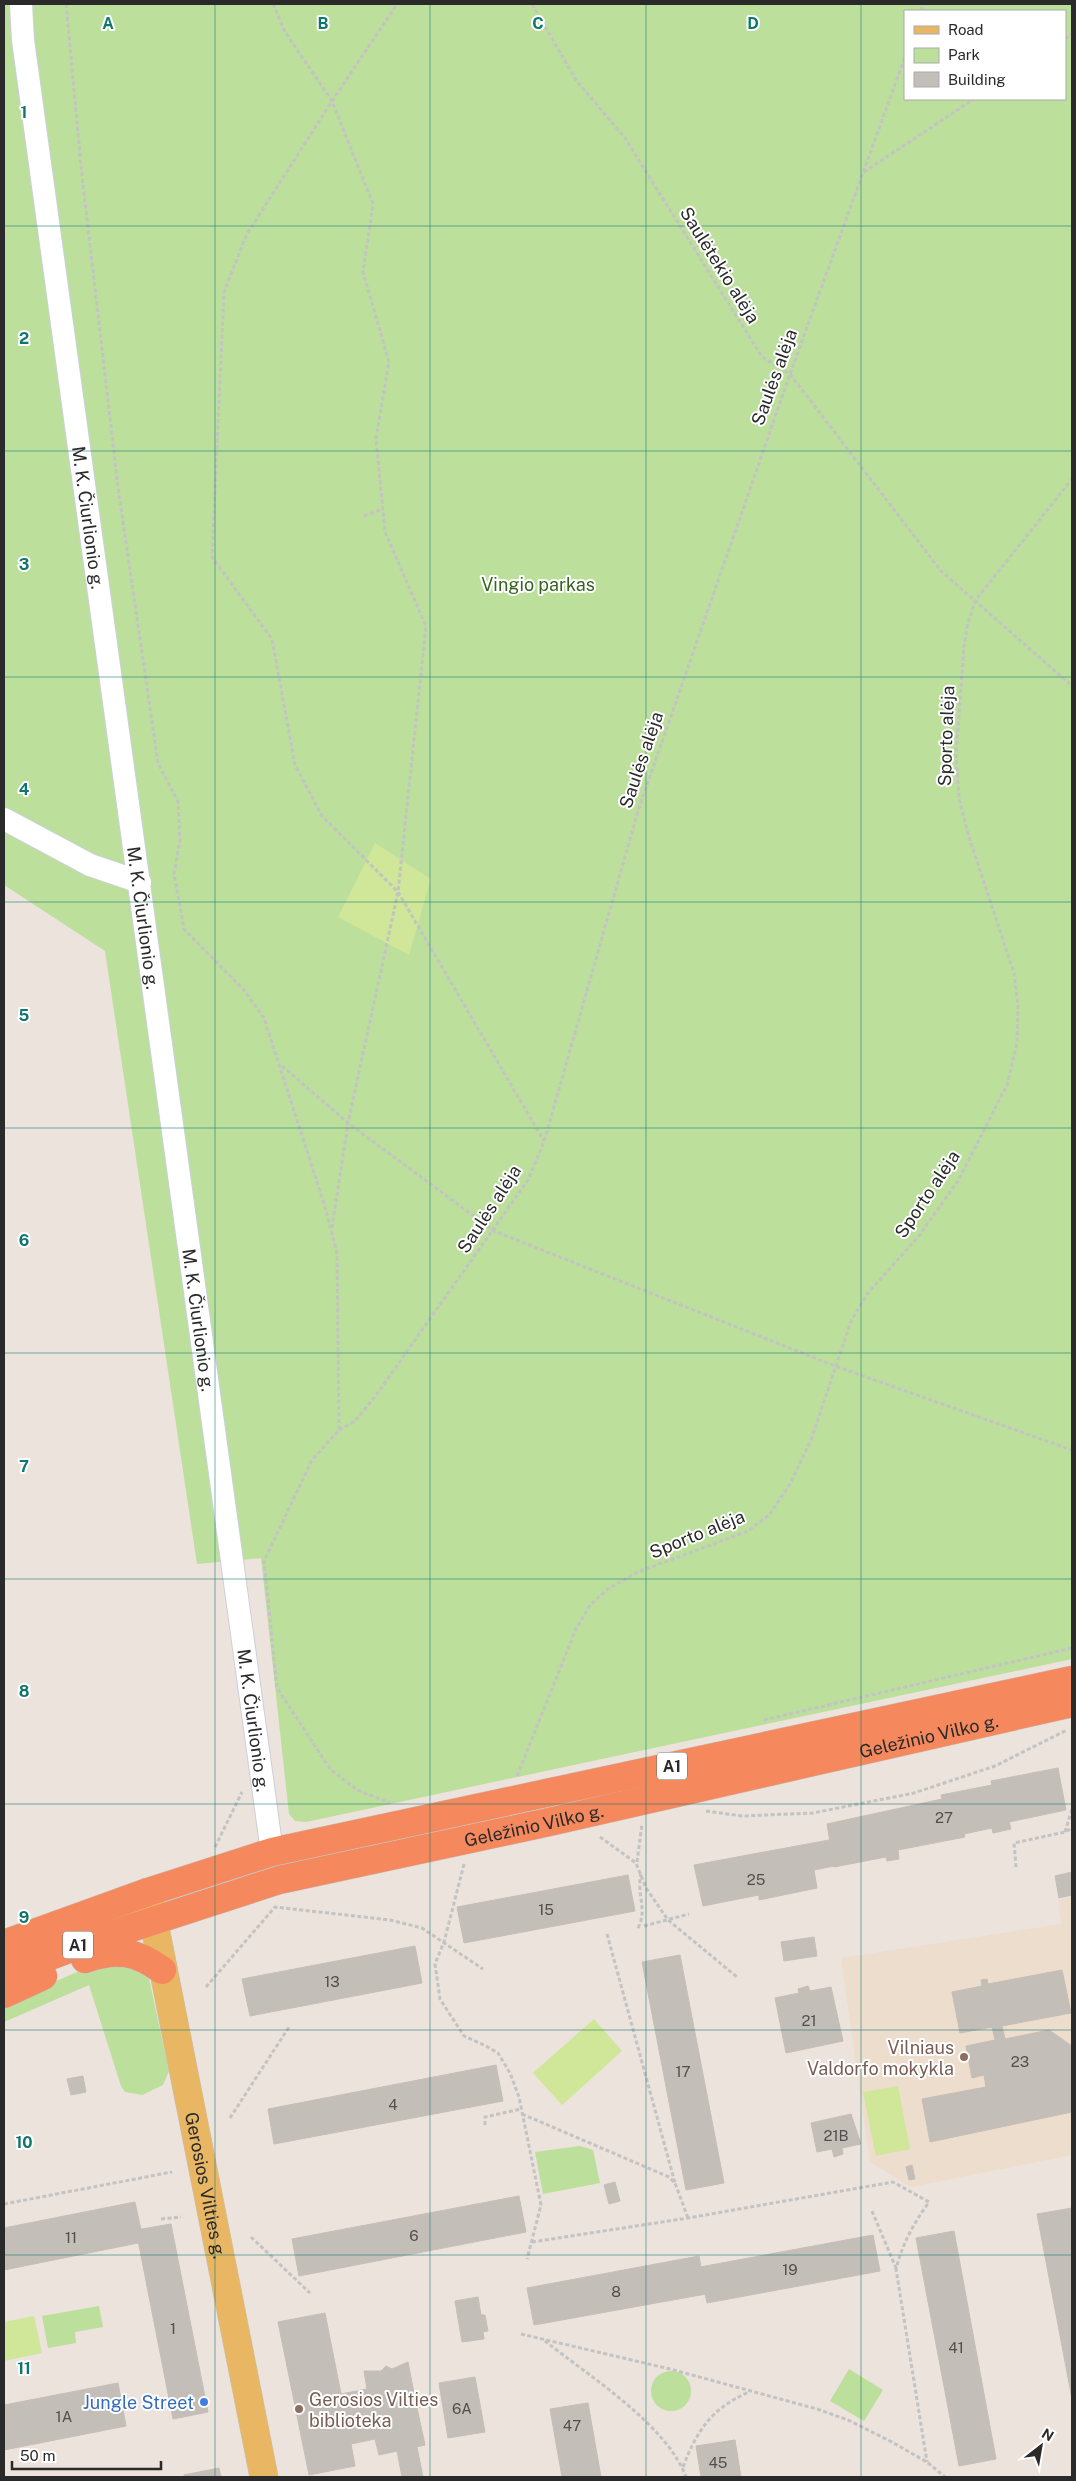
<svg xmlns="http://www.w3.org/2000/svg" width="1076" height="2481" font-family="'Public Sans',sans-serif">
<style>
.education{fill:#ecddcd}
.green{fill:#bcdf9c;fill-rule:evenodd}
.pitch{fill:#d0e698}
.building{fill:#c4beb8;stroke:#c6beb6}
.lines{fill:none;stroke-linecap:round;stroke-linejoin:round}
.minor-casing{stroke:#cbd0db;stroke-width:24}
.major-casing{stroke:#c3c3c3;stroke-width:29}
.highway-casing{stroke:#c3c3c3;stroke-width:29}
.path{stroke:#c3c3c3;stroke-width:3;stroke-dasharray:4 2.5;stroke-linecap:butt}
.minor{stroke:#fff;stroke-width:22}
.major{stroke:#e9b764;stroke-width:28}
.highway{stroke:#f5895d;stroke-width:28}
.grid{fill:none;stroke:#0f766e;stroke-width:1;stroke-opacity:0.55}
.education-dot{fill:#8d6e63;stroke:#fff;stroke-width:2}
.shop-dot{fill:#3f7fe0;stroke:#fff;stroke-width:2}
.labels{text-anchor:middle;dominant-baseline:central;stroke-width:4;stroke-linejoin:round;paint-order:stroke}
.number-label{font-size:15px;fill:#504f4e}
.shield{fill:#fff;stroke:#6a6a6a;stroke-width:1}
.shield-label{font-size:16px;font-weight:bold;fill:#2a2a2a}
.street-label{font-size:18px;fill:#2a2a2a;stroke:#fff}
.park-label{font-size:18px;fill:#36631e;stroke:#fff}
.education-label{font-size:18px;fill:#785e54;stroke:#fff;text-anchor:end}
.shop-label{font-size:18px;fill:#366cbe;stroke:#fff;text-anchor:end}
.grid-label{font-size:16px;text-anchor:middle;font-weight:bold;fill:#0f766e;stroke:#fff;stroke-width:4;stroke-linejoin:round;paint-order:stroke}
</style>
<rect width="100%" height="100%" fill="#ebe3dc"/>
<!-- education -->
<polygon class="education" points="1072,1897 1072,2155 911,2187 870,2162 841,1958 1061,1924 1058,1900"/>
<!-- green -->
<g class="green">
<path d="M4 4H1072V1659L306 1822 295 1821 289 1814 261 1558 197 1564 105 951 4 885ZM905 11H1065V99H905Z"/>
<polygon points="120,1960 148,1974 169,2071 163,2085 142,2095 125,2092 121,2086 89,1985 4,2022 4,2004 102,1961"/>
<polygon points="580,2146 593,2150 600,2183 543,2194 535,2152"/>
<polygon points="99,2306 103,2327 75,2332 76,2343 48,2348 42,2316"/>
<polygon points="849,2369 883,2390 864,2421 830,2401"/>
<circle cx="671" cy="2391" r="20"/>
</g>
<!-- pitch -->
<g class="pitch">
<polygon points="375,843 431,879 409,955 338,917"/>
<polygon points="594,2019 622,2051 562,2105 533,2073"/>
<polygon points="898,2086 910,2149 876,2156 863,2092"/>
<polygon points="34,2316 42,2353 4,2361 4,2322"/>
</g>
<!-- building -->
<g class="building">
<polygon points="1058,1768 1066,1810 1009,1822 1011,1829 993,1833 992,1828 964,1834 965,1837 898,1850 899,1859 887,1861 886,1857 834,1867 827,1824 942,1799 941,1795 992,1785 991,1781"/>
<polygon points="829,1840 834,1866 814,1870 817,1888 759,1900 759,1895 703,1906 694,1865"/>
<polygon points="1072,1872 1072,1895 1059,1898 1055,1876"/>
<polygon points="628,1875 635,1911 464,1943 457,1907"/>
<polygon points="814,1937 817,1956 784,1961 781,1942"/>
<polygon points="415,1946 422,1983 250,2016 242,1979"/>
<polygon points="680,1955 724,2183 686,2190 642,1962"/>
<polygon points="1062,1970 1071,2013 1002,2026 1005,2039 1049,2030 1072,2046 1072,2112 930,2142 922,2099 986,2087 984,2075 972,2078 966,2046 995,2040 992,2027 960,2033 952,1992 982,1986 981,1980 987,1979 988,1984"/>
<polygon points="808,1986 810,1991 831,1987 843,2041 786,2053 775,1998 799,1993 798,1989"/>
<polygon points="496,2065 503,2101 274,2144 268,2109"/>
<polygon points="83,2076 86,2092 71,2095 67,2079"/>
<polygon points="851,2114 861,2144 842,2148 843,2154 834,2157 832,2149 817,2152 811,2123"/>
<polygon points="912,2165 915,2179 909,2180 906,2167"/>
<polygon points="615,2182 620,2201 609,2204 604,2185"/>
<polygon points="519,2196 526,2232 299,2276 292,2239"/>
<polygon points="135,2202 141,2230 136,2230 138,2243 4,2270 4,2228"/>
<polygon points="1072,2208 1072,2399 1037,2214"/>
<polygon points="171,2224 208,2412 173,2419 136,2230"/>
<polygon points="954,2231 996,2459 959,2466 916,2238"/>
<polygon points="873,2235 880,2271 707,2303 700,2267"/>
<polygon points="699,2256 706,2294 534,2325 527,2288"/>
<polygon points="478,2297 481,2315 485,2315 488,2331 483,2332 484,2339 462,2342 455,2301"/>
<polygon points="325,2313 341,2394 367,2389 364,2371 381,2371 386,2366 392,2369 408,2362 415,2398 422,2401 420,2407 417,2408 425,2445 379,2455 375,2439 351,2444 355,2466 309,2475 278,2322"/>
<polygon points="475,2377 485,2432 448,2438 439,2383"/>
<polygon points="118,2383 126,2426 4,2450 4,2405"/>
<polygon points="588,2403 601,2477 562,2477 550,2409"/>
<polygon points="735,2440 741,2477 701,2477 696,2446"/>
<polygon points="417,2447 423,2477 402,2477 397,2451"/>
<polygon points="219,2468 221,2477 184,2477 184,2475"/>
</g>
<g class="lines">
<!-- minor casing -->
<g class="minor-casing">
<g id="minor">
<path id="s1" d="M21 4 23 40 272 1852"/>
<polyline points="4,819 90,865 140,882"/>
</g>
</g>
<!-- major casing -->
<g class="major-casing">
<g id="major">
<path id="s2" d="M148 1892 264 2477"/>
</g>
</g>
<!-- highway casing -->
<g class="highway-casing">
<g id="highway">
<polyline points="4,1944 148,1892 272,1852 1072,1680"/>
<path d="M85 1959C116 1948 136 1951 162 1970"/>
<path id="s3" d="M4 1973 85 1943 279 1880 549 1822 1072 1703"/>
<polyline points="4,1994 43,1976"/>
</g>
</g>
<!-- path -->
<g class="path">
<polyline points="66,4 82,176 118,487 158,763 178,802 180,840 174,874 184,929 243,989 264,1018 325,1207 337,1253 339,1430 312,1460 264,1561 277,1688 330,1769 357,1790 390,1803"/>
<polyline points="273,4 285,32 332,101 247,234 224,292 212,557 272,639 295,765 322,816 398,892 544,1141"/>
<polyline points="532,4 576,80 625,138 762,357 790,374 941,571 1072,686"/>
<polyline points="921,11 924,4"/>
<polyline points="1065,39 1072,34"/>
<polyline points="864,172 974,99"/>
<polyline points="364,516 383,509"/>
<polyline points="282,1066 348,1123 494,1231 835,1366 1072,1450"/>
<polyline points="332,1228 348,1123 398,892 426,626 385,532 376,438 389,362 363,272 373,204 332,101 397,4"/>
<polyline points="339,1430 355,1421 374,1398 528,1180 544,1142 638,811 790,374 905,57"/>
<polyline points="764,1720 1072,1648"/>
<polyline points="517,1776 576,1629 590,1605 609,1588 638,1572 748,1531 770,1514 790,1484 811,1440 851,1321 867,1294 918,1237 958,1181 1007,1085 1017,1043 1018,1006 1014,973 968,834 959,798 956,755 964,647 967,627 975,601 1072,479"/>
<polyline points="706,1811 742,1816 813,1813 914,1793 995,1766 1067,1730"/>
<polyline points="1065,1832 1072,1809"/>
<polyline points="600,1837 636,1863 646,1888 668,1920 737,1977"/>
<polyline points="215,1847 242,1792"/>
<polyline points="637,1862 642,1824"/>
<polyline points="464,1864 444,1942 435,1964 440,1999 464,2036 486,2046 498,2053 510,2073 519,2097 541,2205 527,2259"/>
<polyline points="1016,1867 1014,1843 1065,1832 1072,1828"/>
<polyline points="644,1926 689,1914"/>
<path d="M638 1928C648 1910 636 1893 641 1874"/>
<polyline points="607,1934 675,2183"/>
<polyline points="206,1987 275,1907 390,1920 422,1928 483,1969"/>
<polyline points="522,2114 669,2177 675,2183 688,2218"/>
<polyline points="230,2118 289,2027"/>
<polyline points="485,2125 485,2117 521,2109"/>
<polyline points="4,2204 172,2172"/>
<polyline points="872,2211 896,2268"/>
<polyline points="161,2219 181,2217"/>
<polyline points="251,2237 310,2293"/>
<path d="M532 2242 688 2218 893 2182 929 2202C914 2223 903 2242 896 2269L927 2462"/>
<polyline points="521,2334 670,2369 817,2409 848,2420 890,2441 927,2462 945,2477"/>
<path d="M545 2341C589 2376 667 2425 686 2477"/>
<path d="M683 2467C697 2430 712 2408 749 2392"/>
</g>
<!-- minor -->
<use href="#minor" class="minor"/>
<!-- major -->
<use href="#major" class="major"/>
<!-- highway -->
<use href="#highway" class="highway"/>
</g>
<!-- grid -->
<path class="grid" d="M215 4V2477M430 4V2477M646 4V2477M861 4V2477M4 226H1072M4 451H1072M4 677H1072M4 902H1072M4 1128H1072M4 1353H1072M4 1579H1072M4 1804H1072M4 2030H1072M4 2255H1072"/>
<!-- markers -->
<g class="education-dot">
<circle cx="964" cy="2057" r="5"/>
<circle cx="299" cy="2409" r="5"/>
</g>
<circle class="shop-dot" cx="204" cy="2402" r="5"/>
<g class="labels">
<!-- number labels -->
<g class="number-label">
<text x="944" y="1817">27</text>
<text x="756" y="1879">25</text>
<text x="546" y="1909">15</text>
<text x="332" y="1981">13</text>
<text x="809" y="2020">21</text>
<text x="1020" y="2061">23</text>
<text x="683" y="2071">17</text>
<text x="393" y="2104">4</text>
<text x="836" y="2135">21B</text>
<text x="414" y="2235">6</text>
<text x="71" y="2237">11</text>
<text x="790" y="2269">19</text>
<text x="616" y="2291">8</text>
<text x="173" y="2328">1</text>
<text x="956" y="2347">41</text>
<text x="462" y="2408">6A</text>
<text x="64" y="2416">1A</text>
<text x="572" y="2425">47</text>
<text x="718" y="2462">45</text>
</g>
<!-- shield labels -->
<g class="shield">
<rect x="657" y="1752.5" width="30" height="27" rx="4"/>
<rect x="63" y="1931.5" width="30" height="27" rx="4"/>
</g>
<g class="shield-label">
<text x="672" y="1766">A1</text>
<text x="78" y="1945">A1</text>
</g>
<!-- street labels -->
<g class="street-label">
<text transform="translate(720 265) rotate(58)">Saulėtekio alėja</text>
<text transform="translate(774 377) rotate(-70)">Saulės alėja</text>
<text stroke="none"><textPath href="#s1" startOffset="518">M. K. Čiurlionio g.</textPath></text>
<text transform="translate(946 736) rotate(-88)">Sporto alėja</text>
<text transform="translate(641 760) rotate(-71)">Saulės alėja</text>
<text stroke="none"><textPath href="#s1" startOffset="922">M. K. Čiurlionio g.</textPath></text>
<text transform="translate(927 1194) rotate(-56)">Sporto alėja</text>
<text transform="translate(489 1209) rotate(-57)">Saulės alėja</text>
<text stroke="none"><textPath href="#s1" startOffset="1328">M. K. Čiurlionio g.</textPath></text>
<text transform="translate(697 1534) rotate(-22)">Sporto alėja</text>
<text stroke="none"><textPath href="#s1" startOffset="1732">M. K. Čiurlionio g.</textPath></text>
<text stroke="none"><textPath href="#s3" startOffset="956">Geležinio Vilko g.</textPath></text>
<text stroke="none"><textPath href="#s3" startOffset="551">Geležinio Vilko g.</textPath></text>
<text stroke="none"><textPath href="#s2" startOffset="299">Gerosios Vilties g.</textPath></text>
</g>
<!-- park labels -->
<g class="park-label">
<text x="538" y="584">Vingio parkas</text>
</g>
<!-- education labels -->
<g class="education-label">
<text x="954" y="2047">Vilniaus<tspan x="954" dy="21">Valdorfo mokykla</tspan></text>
<text x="309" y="2399" text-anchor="start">Gerosios Vilties<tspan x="309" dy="21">biblioteka</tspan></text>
</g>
<!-- shop labels -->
<g class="shop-label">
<text x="194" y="2402">Jungle Street</text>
</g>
</g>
<g class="grid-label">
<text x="108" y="29">A</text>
<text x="323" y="29">B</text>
<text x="538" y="29">C</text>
<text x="753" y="29">D</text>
<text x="24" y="118">1</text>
<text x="24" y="344">2</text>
<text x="24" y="570">3</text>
<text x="24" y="795">4</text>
<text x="24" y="1021">5</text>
<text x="24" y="1246">6</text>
<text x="24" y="1472">7</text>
<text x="24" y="1697">8</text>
<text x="24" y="1923">9</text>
<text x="24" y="2148">10</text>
<text x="24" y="2374">11</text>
</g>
<!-- border -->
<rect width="1076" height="2481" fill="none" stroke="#2a2a2a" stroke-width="10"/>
<!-- legend -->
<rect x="904" y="10" width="162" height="90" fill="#ffffff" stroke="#aaaaaa"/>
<rect x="914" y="26" width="25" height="8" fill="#e9b764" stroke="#aaaaaa"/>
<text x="948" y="35" font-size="15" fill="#2a2a2a">Road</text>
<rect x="914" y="48" width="25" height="15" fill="#bcdf9c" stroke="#aaaaaa"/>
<text x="948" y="60" font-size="15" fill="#2a2a2a">Park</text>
<rect x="914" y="72" width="25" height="15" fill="#c4beb8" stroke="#aaaaaa"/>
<text x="948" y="85" font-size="15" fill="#2a2a2a">Building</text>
<!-- north arrow -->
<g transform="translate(1041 2446) rotate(31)" stroke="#ffffff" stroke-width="4" paint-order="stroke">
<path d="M0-4L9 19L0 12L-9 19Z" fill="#2a2a2a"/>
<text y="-8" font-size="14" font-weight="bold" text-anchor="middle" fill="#2a2a2a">N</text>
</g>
<!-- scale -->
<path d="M12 2461v8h149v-8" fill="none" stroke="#2a2a2a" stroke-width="2.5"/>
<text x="20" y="2461" font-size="15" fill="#2a2a2a" stroke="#ffffff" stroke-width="4" paint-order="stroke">50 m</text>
</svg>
